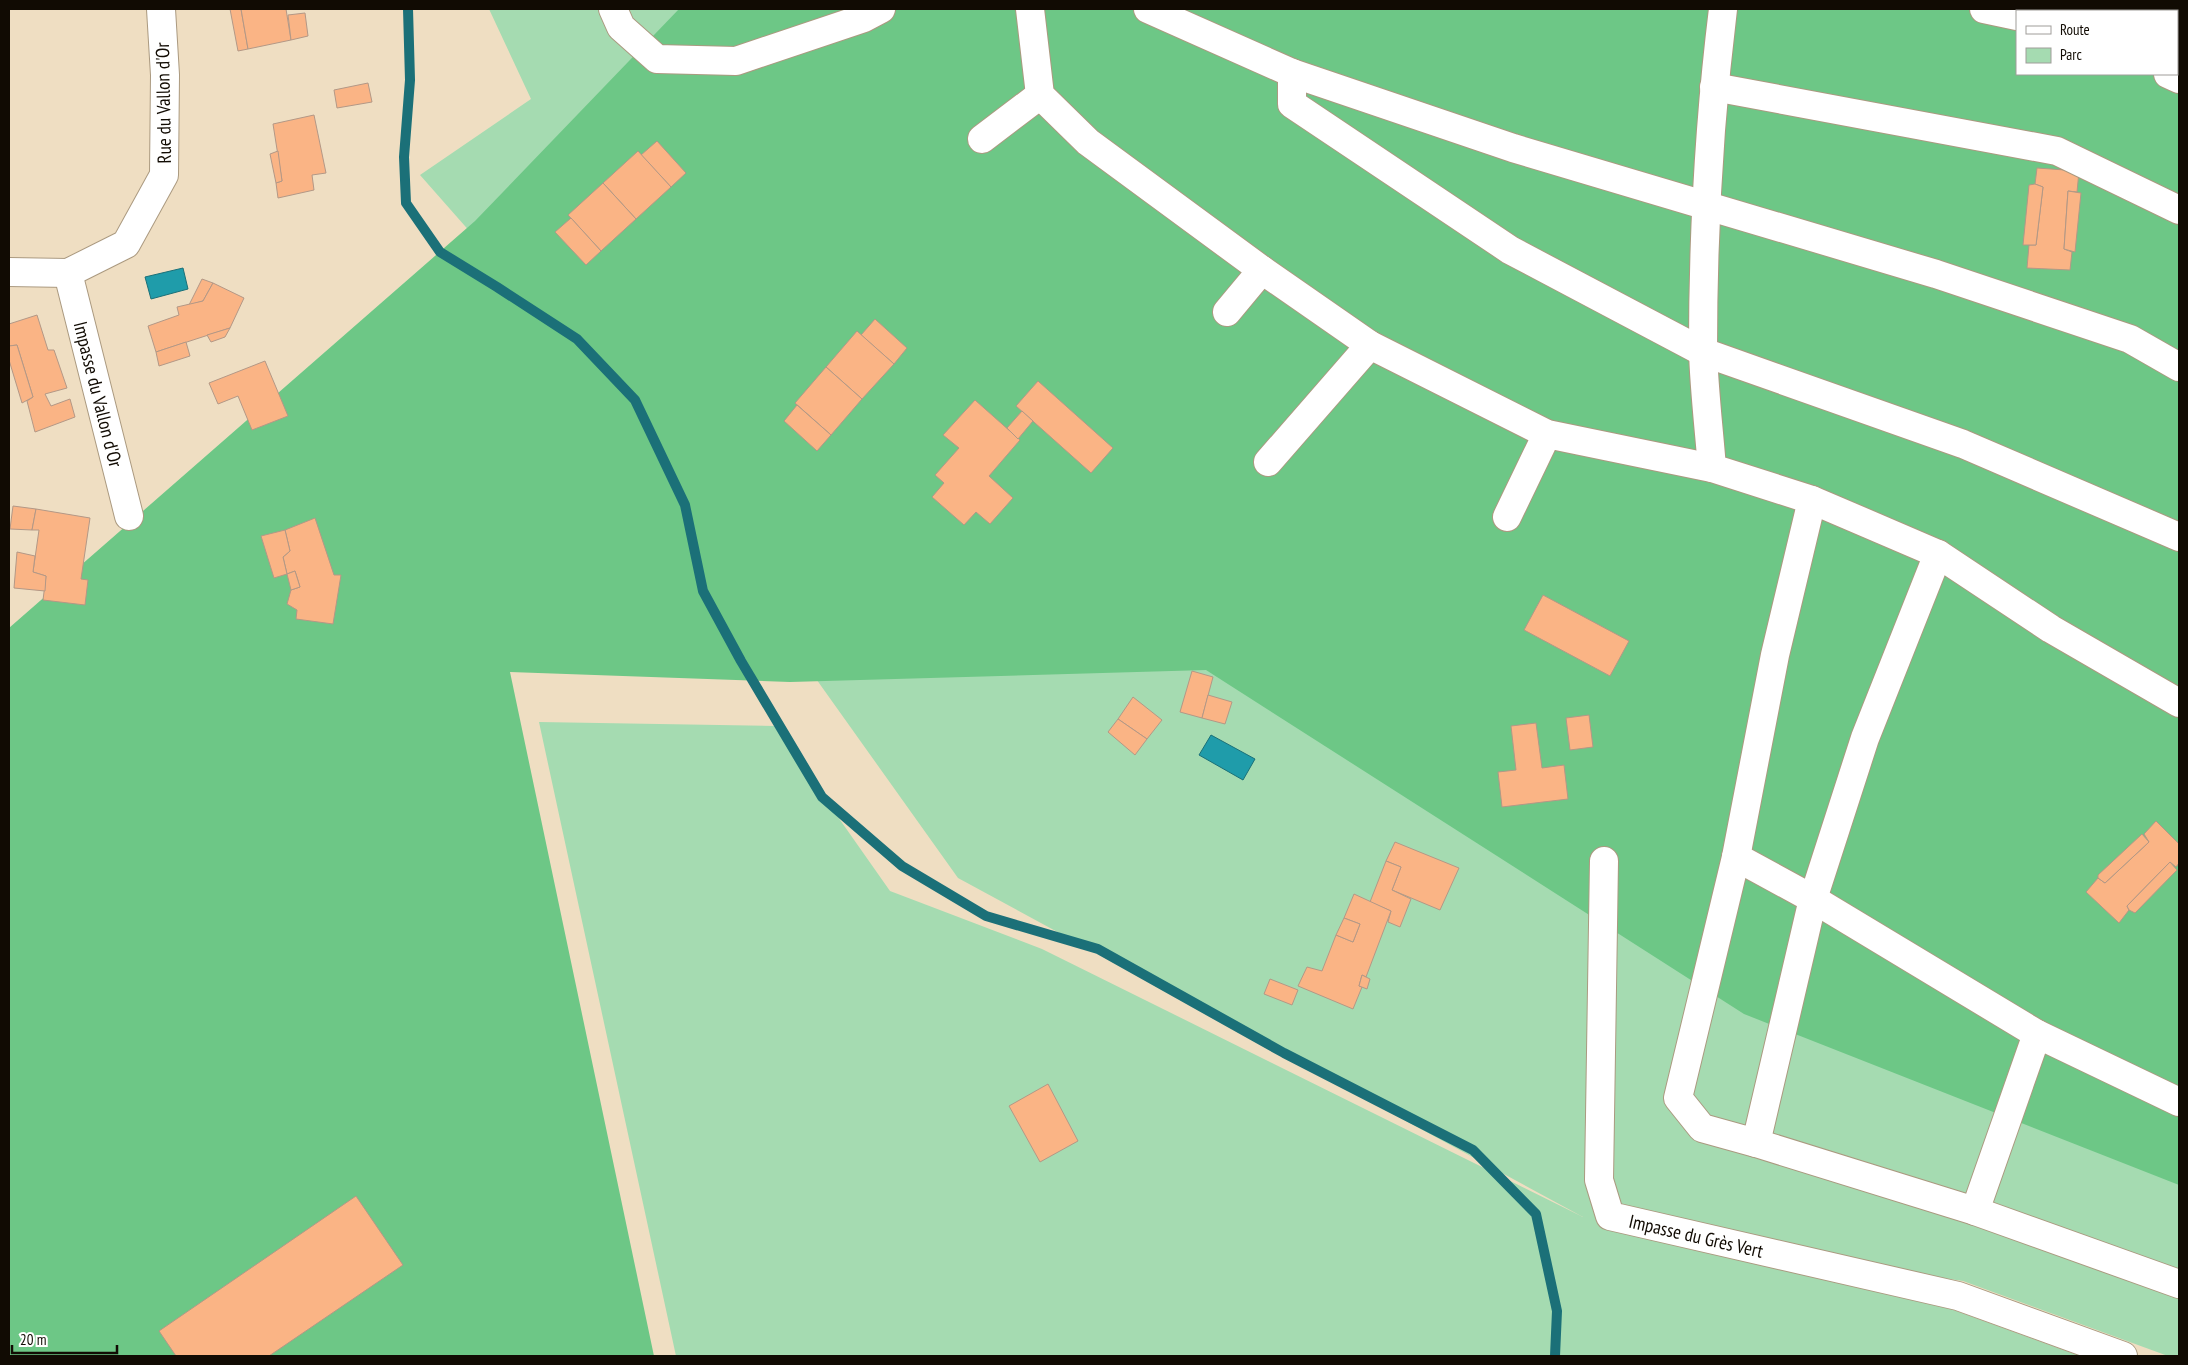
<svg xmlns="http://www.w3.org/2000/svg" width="2188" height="1365" font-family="'PT Sans Narrow',sans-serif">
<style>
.green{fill:#a5dbb1;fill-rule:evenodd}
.forest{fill:#6dc786;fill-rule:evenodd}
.water{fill:#1f9caa;stroke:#1b7078}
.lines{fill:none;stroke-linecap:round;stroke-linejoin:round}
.stream{stroke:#1b7078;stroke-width:10}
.building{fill:#fab485;stroke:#b39886}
.minor-casing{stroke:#ab9a80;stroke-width:30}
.minor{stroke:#fff;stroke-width:28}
.labels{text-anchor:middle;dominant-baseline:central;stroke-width:4;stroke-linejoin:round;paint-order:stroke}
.street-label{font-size:19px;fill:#110b03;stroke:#fff}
</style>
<rect width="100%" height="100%" fill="#efdec2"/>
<!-- green -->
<path class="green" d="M489 9H2179V1356H2168L1963 1281 1610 1228 1951 1309 2080 1356H676L539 722 774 726 890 891 1042 949 1583 1217 958 878 613 394 420 175 531 99ZM2017 11H2177V74H2017Z"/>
<!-- forest -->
<path class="forest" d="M679 9H2179V1185L1744 1014 1206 670 790 682 510 672 654 1356H9V628L475 221ZM2017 11H2177V74H2017Z"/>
<!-- water -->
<g class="water">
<polygon points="183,268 188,289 151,299 145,277"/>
<polygon points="1211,735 1255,759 1243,780 1199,755"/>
</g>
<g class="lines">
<!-- stream -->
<polyline class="stream" points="408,9 410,80 404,157 406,203 440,252 497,287 577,339 635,400 685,505 703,591 741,661 822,797 902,866 986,916 1098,949 1284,1053 1473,1150 1536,1214 1557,1311 1555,1356"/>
</g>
<!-- building -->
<g class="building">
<polygon points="230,9 241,9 248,49 238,51"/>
<polygon points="241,9 286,9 291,40 248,49"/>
<polygon points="305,13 308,36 291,40 288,15"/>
<polygon points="368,83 372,102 337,108 334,90"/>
<polygon points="314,115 326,173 312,175 314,190 278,198 276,183 282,181 273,124"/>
<polygon points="657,141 686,173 671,187 641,155"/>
<polygon points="278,151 282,181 276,183 270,154"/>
<polygon points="638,151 671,187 636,219 603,183"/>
<polygon points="2037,168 2079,171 2077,192 2068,191 2064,249 2072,252 2070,270 2027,268 2029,245 2036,245 2043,187 2035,184"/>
<polygon points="603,183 636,219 601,251 568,215"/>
<polygon points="2035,184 2043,187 2036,245 2023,245 2029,185"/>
<polygon points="2068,191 2081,193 2075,252 2064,249"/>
<polygon points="571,218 601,251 586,265 555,232"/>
<polygon points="202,279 213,283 203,301 189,305"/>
<polygon points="213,283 244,298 230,328 156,352 148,326 179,315 177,307 203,301"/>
<polygon points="37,315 48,350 54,350 67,388 45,394 51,406 70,399 75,417 35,432 27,401 33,397 17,345 9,346 9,324"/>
<polygon points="875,319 907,348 894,364 861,335"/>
<polygon points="230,328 225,337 211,342 207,335"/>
<polygon points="857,331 894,364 862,399 826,367"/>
<polygon points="186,342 190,356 159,366 156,352"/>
<polygon points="17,345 33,397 22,403 9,360 9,346"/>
<polygon points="265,361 288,416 252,430 238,396 218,404 209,383"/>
<polygon points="826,367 862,399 831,435 795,403"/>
<polygon points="1038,381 1113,448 1091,473 1016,406"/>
<polygon points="975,400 1020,440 989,476 1013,498 990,524 976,512 964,525 932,497 944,483 935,475 959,448 943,435"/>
<polygon points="797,405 831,435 817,451 784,421"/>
<polygon points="1022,411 1033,421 1018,439 1007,428"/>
<polygon points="13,506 36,509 32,530 10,529"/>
<polygon points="36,509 90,518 81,579 88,580 85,605 43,600 46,576 33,572 39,530 32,530"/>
<polygon points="315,518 334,575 341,575 333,624 296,619 297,610 287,604 291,590 300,587 295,571 287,574 283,557 290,551 285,530"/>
<polygon points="285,530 290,551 283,557 287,574 274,578 261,536"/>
<polygon points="17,552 35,556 33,572 46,576 45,591 14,588"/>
<polygon points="295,571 300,587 291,590 287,574"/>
<polygon points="1543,595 1629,641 1610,676 1524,630"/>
<polygon points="1192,671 1213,677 1202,718 1180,712"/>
<polygon points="1208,695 1232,702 1225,724 1202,718"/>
<polygon points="1133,697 1162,720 1147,739 1118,719"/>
<polygon points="1589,715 1593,747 1570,750 1566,718"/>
<polygon points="1118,719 1147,739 1135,755 1108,732"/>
<polygon points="1536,723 1542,768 1564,765 1568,799 1502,807 1498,772 1516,770 1511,726"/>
<polygon points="2156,821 2179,844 2179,863 2176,867 2170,862 2127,906 2129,910 2119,923 2086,892 2098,878 2105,883 2149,842 2144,834"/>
<polygon points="2142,834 2149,842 2105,883 2098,878 2098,875"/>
<polygon points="1395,842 1459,868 1440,910 1392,890 1401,867 1386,861"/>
<polygon points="1386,861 1401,867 1392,890 1411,899 1400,927 1388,922 1391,911 1370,902"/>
<polygon points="2170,862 2177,870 2135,913 2129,910 2127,906"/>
<polygon points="1354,894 1391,911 1366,977 1362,975 1359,986 1362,987 1353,1009 1298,986 1307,967 1322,971 1336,935 1353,942 1360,924 1344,918"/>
<polygon points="1344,918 1360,924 1353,942 1336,935"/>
<polygon points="1362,975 1370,979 1367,989 1359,986"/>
<polygon points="1270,979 1298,990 1292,1005 1264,994"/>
<polygon points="1048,1084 1078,1141 1040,1162 1009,1106"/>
<polygon points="356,1196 403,1265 269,1356 176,1356 159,1331"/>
</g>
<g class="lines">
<!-- minor casing -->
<g class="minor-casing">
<g id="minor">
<polyline points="613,9 621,27 657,59 736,61 864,18 881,9"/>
<polyline points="1030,9 1040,95 1088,142 1262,270 1370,345 1547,434 1712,468"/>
<polyline points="1148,9 1292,73 1513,148 1936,274 2130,339 2179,367"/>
<path d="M1723 9C1709 122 1703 236 1703 350 1704 389 1709 429 1712 468L1812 500 1938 554 2051 629 2179 703"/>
<polyline points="1984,9 2017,16"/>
<polyline points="1292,73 1292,104 1510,250 1703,352 1963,444 2179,537"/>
<polyline points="2168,74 2179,79"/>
<polyline points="1714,87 2057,151 2179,210"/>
<polyline points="982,139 1040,95"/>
<polyline points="9,272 68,273 126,244 164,175 165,75 161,9"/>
<path id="s1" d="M68 273 129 516"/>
<polyline points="1227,312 1262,270"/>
<polyline points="1268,462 1370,345"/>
<polyline points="1812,500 1775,655 1736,857 1678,1098 1702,1128 1756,1143 1813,899 1865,738 1938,554"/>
<polyline points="1507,517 1547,434"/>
<polyline points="1736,857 1813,899 2037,1034 2179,1102"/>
<path id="s2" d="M1604 861 1599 1180 1610 1216 1958 1296 2123 1356"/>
<polyline points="1756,1143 1975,1211 2179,1284"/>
<polyline points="1975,1211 2037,1034"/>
</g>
</g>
<!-- minor -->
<use href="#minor" class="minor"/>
</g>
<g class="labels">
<!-- street labels -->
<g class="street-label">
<text transform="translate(163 103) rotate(-91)">Rue du Vallon d'Or</text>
<text stroke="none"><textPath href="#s1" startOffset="125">Impasse du Vallon d'Or</textPath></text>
<text stroke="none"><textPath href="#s2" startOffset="445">Impasse du Grès Vert</textPath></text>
</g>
</g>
<!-- border -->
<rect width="2188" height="1365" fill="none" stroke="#110b03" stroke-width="20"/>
<!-- legend -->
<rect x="2016" y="10" width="162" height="65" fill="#ffffff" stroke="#a09d9a"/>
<rect x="2026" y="26" width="25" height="8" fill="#ffffff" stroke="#a09d9a"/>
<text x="2060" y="35" font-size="15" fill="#110b03">Route</text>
<rect x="2026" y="48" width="25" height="15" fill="#a5dbb1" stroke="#a09d9a"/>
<text x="2060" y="60" font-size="15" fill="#110b03">Parc</text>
<!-- scale -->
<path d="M12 1345v8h105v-8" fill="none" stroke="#110b03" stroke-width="2.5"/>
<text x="20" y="1345" font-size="15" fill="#110b03" stroke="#ffffff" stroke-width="4" paint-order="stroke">20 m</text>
</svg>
